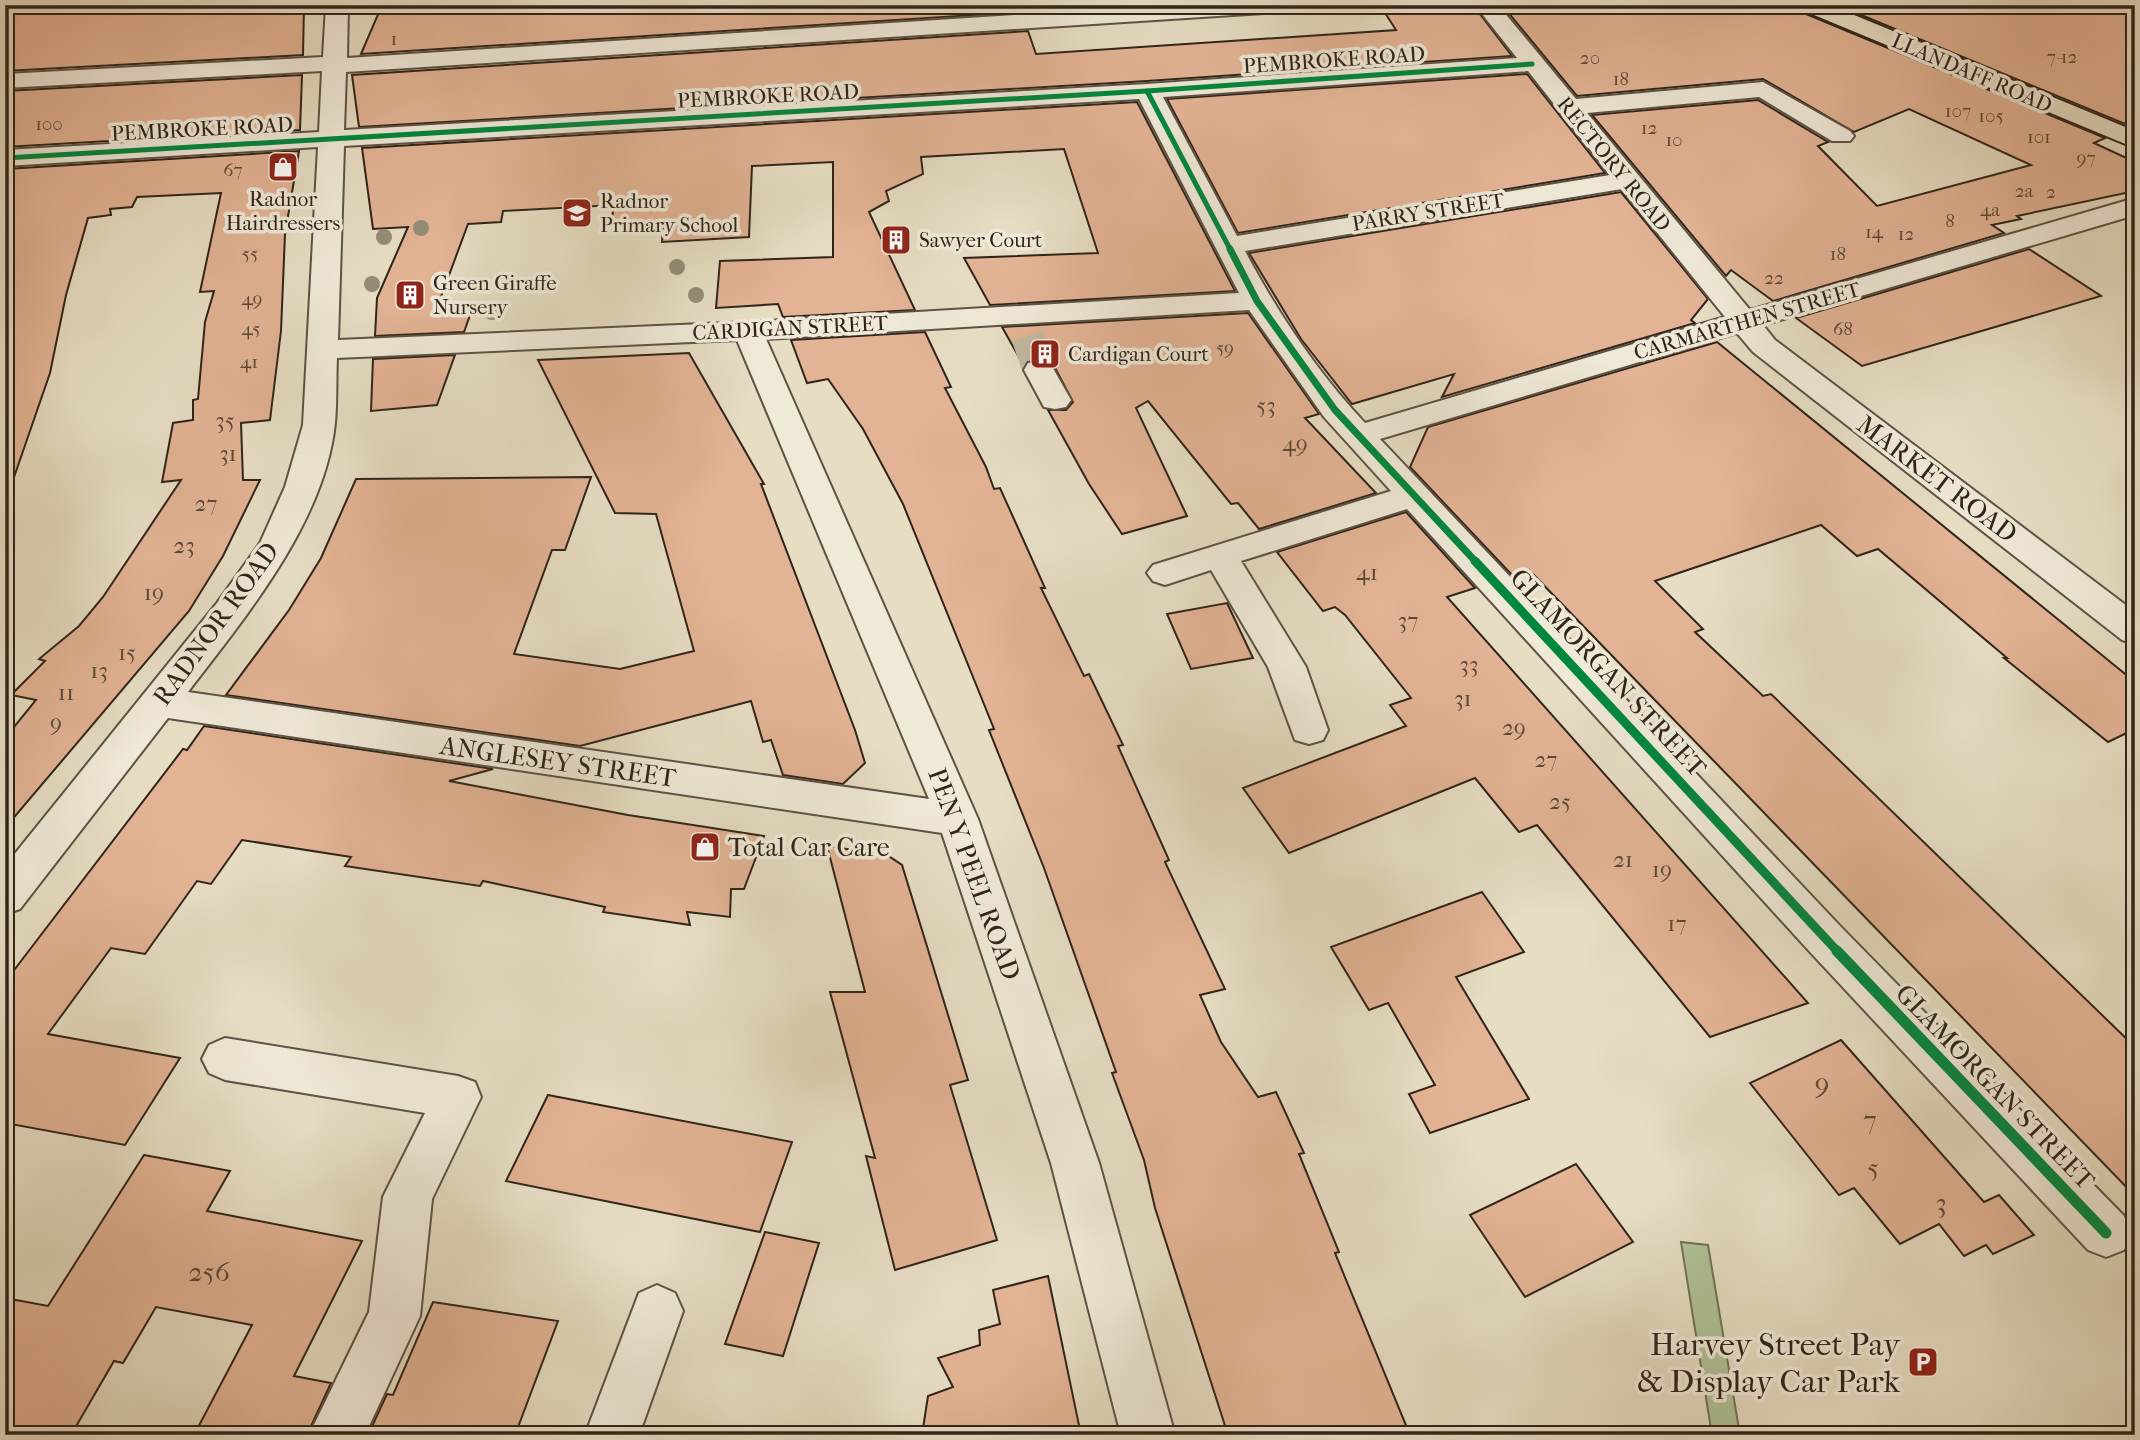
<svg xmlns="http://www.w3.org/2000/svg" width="2140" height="1440" font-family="'IM FELL French Canon',serif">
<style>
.green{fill:#b0c298;stroke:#707359;stroke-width:2}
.building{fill:#e2b394;stroke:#30241a;stroke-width:2}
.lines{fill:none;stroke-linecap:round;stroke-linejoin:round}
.minor-tunnel{stroke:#c2b8a1;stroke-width:32;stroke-dasharray:32 16;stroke-linecap:butt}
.minor-casing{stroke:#5e5244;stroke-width:4}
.major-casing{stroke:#30241a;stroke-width:4}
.minor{fill:#efe9d8;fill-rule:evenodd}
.major{fill:#e6ddc3;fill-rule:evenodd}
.cycleway-far3-casing{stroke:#efe9d8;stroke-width:8}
.cycleway-far2-casing{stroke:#efe9d8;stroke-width:10}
.cycleway-far1-casing{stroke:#efe9d8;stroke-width:13}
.cycleway-casing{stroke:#efe9d8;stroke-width:16}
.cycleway-far3{stroke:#00873e;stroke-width:5}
.cycleway-far2{stroke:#00873e;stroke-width:7}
.cycleway-far1{stroke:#00873e;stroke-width:9}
.cycleway{stroke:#00873e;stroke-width:11}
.tree{fill:#948d78}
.labels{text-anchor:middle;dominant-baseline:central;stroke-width:7;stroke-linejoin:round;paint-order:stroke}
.far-number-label{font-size:19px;fill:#5c4838}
.far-street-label{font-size:21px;fill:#30241a;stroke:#efe9d8}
.far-poi-label{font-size:21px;fill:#30241a;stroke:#efe9d8;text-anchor:start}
.number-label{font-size:23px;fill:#5c4838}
.street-label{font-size:26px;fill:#30241a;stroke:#efe9d8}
.poi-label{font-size:26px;fill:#30241a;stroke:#efe9d8;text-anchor:start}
.near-number-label{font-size:28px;fill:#5c4838}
.near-poi-label{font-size:32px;fill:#30241a;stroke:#efe9d8;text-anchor:end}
</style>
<rect width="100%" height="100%" fill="#e6ddc3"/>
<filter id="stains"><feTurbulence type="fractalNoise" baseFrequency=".00286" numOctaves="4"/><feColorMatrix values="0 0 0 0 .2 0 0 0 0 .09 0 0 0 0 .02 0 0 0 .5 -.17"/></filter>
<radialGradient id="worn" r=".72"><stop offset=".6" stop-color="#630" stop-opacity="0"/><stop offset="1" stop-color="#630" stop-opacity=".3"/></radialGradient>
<!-- green -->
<polygon class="green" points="1681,1242 1708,1245 1740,1435 1712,1435"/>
<!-- building -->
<g class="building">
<polygon points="37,5 304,5 303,55 5,71 5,7"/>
<polygon points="382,5 1020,5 1022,12 361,54"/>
<polygon points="1380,5 1473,5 1512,56 1147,81 359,127 352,75 1028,31 1036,54 1396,30"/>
<polygon points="1502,5 1797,5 1801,12 2105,138 2094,143 2135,162 2135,191 2017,216 2021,219 1992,225 2004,233 1773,301 1731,270 1726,276 1592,115 1758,100 1828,142 1818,146 1877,206 2031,165 1909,109 1854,132 1763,79 1577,96"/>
<polygon points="1837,5 2102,5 2135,12 2135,124 2130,126"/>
<polygon points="1527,74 1605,173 1238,233 1167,99"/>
<polygon points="302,75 300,130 5,147 5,91"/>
<polygon points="1137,102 1235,291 990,305 964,258 1098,253 1064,149 921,157 923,174 886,191 889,201 869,212 915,310 783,317 778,304 716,308 720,261 833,257 833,162 752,166 749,237 662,242 663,229 626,232 628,223 611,224 614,205 503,211 501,222 468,224 438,305 474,304 464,332 375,336 377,298 408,227 373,229 362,148"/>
<polygon points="299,151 285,234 281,331 270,420 241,423 243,480 260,480 223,556 189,611 5,828 5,738 36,700 11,695 45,661 39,659 79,626 103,597 181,480 162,482 173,423 193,420 193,400 198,399 205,322 214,291 200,292 221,193 137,197 132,207 110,209 111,215 88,218 66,295 50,373 12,483 5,481 5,223 12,197 5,197 5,169"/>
<polygon points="1621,192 1708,299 1691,320 1695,323 1442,397 1454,374 1352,404 1301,339 1249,253"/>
<polygon points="2029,249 2101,296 1862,366 1796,318"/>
<polygon points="1248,313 1319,414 1305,418 1376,493 1259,529 1238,503 1231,504 1148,401 1136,408 1187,516 1122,534 1089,484 1048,410 1066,410 1073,402 1052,362 1039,358 1028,360 1024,366 1002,327"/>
<polygon points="925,332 951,387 945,388 986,467 994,489 1000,488 1045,588 1041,588 1084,676 1089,674 1123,745 1118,746 1169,860 1165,862 1225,989 1200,995 1221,1042 1258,1097 1276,1092 1304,1153 1299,1154 1339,1252 1335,1253 1410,1435 1228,1435 1155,1208 1144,1160 1112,1073 1116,1072 1044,868 989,730 994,729 903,504 863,429 828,379 807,383 791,340"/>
<polygon points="1717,342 2135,682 2135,729 2108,742 2004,658 2007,658 1878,549 1857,556 1821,525 1655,581 1703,629 1695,632 1763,696 1771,694 2135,1047 2135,1196 1529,570 1512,575 1410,467 1428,427"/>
<polygon points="689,353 764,484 761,484 855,730 865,763 843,784 783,775 771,740 763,742 751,701 580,746 226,695 289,610 321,558 356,479 591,477 565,550 552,550 514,654 620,669 694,651 656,514 615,513 538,360"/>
<polygon points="455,355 437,405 371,411 373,359"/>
<polygon points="1406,512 1475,588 1447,597 1808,1003 1710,1037 1537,825 1519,832 1475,778 1289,853 1243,788 1406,726 1390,705 1411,698 1345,615 1335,607 1323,611 1277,552"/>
<polygon points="1227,603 1253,658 1191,669 1167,614"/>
<polygon points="204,726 493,769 449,781 628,815 764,836 744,889 731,889 730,917 687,912 690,925 603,912 605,907 483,881 480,886 345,866 351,857 242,840 211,884 197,881 145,954 111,948 48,1034 180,1058 125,1145 5,1123 5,982 183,749 187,750"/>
<polygon points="827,846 887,855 902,865 968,1080 950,1085 997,1240 895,1270 866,1156 875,1158 830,992 865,992"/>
<polygon points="1482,892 1524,952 1456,977 1529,1099 1430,1133 1409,1094 1435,1085 1388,1003 1369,1010 1331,947"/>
<polygon points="1841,1040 1984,1202 1999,1195 2034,1235 1993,1254 1986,1245 1964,1256 1939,1224 1900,1244 1854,1188 1839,1195 1750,1083"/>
<polygon points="548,1095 792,1142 760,1232 506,1181"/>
<polygon points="144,1155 230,1171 207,1211 362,1241 294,1376 331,1383 307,1435 194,1435 252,1325 156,1307 123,1363 114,1361 71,1435 5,1435 5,1298 48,1306"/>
<polygon points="1576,1164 1633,1242 1525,1297 1470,1215"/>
<polygon points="765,1232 819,1243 783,1356 725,1344"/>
<polygon points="1048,1276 1081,1435 922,1435 928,1396 953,1387 938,1358 980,1345 979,1330 1000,1324 993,1290"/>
<polygon points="433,1302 558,1321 515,1435 368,1435 387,1394 393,1395"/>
</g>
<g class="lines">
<!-- minor-tunnel -->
<polyline class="minor-tunnel" points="1027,336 1039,370"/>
<!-- minor casing -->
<g class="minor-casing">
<g id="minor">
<path d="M326 5H348L347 58 1170 5H1290L1279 12 346 72 344 130 1147 84 1517 58 1475 5H1498L1576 99 1763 82 1850 131 1854 136 1850 141H1832L1759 97 1587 113 1750 310 2135 198V215L1763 325 1775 340 2135 612V644L2122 640 1753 352 1737 333 1380 439 1841 927 2124 1216 2131 1233 2124 1250 2106 1257 2088 1250 1811 953 1407 509 1241 561 1306 667 1328 730 1323 740 1309 744 1295 740 1268 667 1211 570 1165 585 1153 581 1147 573 1153 565 1391 491 1324 417 1249 310 766 339 978 819 1099 1163 1175 1435H1121L1051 1163 942 833 168 718 20 909 5 914V866L217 603 260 543 285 487 303 425 318 147 5 166V150L319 132 322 71 5 88V74L323 57ZM1528 71 1610 175 1237 236 1163 97ZM1139 99 1239 293 748 322 338 340 344 146ZM1622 189 1725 317 1365 423C1317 372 1277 312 1245 251ZM737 340 929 799 188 692C246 616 325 522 335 423 337 402 336 380 337 358Z"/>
<polygon points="1039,361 1050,363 1071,400 1066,407 1055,409 1044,407 1024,370 1028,363"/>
<polygon points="225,1038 458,1076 475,1082 481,1097 432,1199 420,1316 365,1435 309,1435 369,1312 383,1197 425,1113 225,1080 209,1073 202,1059 209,1045"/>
<polygon points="657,1285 675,1293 683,1311 639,1435 585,1435 639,1293"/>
</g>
</g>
<!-- major casing -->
<g class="major-casing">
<polygon id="major" points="1799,5 1830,5 2135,131 2135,148 1802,10"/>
</g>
<!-- minor -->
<use href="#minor" class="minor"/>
<!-- major -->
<use href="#major" class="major"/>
<!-- cycleway-far3 casing -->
<g class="cycleway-far3-casing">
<g id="cycleway-far3">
<polyline points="1147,91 1231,251"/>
<polyline points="5,158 1147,91 1532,64"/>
</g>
</g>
<!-- cycleway-far2 casing -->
<g class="cycleway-far2-casing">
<polyline id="cycleway-far2" points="1230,249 1257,301 1335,410 1477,563"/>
</g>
<!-- cycleway-far1 casing -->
<g class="cycleway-far1-casing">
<polyline id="cycleway-far1" points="1475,561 1839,953"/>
</g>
<!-- cycleway casing -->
<g class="cycleway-casing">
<polyline id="cycleway" points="1837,951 2106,1233"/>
</g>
<!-- cycleway-far3 -->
<use href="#cycleway-far3" class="cycleway-far3"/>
<!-- cycleway-far2 -->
<use href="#cycleway-far2" class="cycleway-far2"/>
<!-- cycleway-far1 -->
<use href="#cycleway-far1" class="cycleway-far1"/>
<!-- cycleway -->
<use href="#cycleway" class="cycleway"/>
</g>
<!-- trees -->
<g class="tree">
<circle cx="421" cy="228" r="8"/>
<circle cx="384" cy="237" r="8"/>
<circle cx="677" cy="267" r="8"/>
<circle cx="372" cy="284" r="8"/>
<circle cx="696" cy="295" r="8"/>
<circle cx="492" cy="312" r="8"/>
</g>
<!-- icons -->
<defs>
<g id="shop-square" transform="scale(1.575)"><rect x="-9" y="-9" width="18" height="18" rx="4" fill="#8f2418" stroke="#efe9d8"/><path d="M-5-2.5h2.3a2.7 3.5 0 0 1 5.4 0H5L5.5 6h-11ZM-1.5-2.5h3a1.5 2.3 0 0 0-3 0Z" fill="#fff"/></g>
<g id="school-square" transform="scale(1.575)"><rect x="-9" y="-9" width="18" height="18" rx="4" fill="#8f2418" stroke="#efe9d8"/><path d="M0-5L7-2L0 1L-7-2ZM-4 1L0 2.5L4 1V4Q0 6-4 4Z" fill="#fff"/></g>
<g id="building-square" transform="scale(1.575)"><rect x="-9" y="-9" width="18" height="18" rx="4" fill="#8f2418" stroke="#efe9d8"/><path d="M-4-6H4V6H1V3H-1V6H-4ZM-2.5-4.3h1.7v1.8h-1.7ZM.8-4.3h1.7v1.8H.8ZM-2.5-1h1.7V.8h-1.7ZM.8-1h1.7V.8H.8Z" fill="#fff"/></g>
<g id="parking-square" transform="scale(1.575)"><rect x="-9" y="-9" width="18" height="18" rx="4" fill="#8f2418" stroke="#efe9d8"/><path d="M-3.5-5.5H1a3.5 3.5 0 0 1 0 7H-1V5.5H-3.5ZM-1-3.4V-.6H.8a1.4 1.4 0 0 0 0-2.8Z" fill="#fff"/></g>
</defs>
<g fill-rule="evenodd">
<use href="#shop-square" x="283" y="167"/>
<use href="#school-square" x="577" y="213"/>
<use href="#building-square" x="896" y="240"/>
<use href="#building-square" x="410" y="295"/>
<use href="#building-square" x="1045" y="354"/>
<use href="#shop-square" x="705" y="847"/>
<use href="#parking-square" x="1923" y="1362"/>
</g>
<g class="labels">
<!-- far-number labels -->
<g class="far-number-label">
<text x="394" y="39">1</text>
<text x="2062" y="57">7-12</text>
<text x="1590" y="58">20</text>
<text x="1621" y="79">18</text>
<text x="1958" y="111">107</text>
<text x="1991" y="116">105</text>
<text x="49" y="124">100</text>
<text x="1649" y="128">12</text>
<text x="2039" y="137">101</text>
<text x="1674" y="140">10</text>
<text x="2086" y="158">97</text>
<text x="233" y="170">67</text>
<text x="2024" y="191">2a</text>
<text x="2051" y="192">2</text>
<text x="1990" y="210">4a</text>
<text x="1950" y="221">8</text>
<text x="1874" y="232">14</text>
<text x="1906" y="234">12</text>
<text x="250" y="254">55</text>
<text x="1838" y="254">18</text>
<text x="1774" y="278">22</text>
<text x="252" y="299">49</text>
<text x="251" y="329">45</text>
<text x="1843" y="329">68</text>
<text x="1225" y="348">59</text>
<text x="249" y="362">41</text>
</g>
<!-- far-street labels -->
<g class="far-street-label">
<text transform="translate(1334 60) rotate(-4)">PEMBROKE ROAD</text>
<text transform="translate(1972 73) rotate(23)">LLANDAFF ROAD</text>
<text transform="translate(768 96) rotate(-3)">PEMBROKE ROAD</text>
<text transform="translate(202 129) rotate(-3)">PEMBROKE ROAD</text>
<text transform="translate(1614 164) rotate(51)">RECTORY ROAD</text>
<text transform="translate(1428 212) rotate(-9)">PARRY STREET</text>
<text transform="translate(1747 321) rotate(-16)">CARMARTHEN STREET</text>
<text transform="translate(790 328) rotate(-3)">CARDIGAN STREET</text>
</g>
<!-- far-poi labels -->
<g class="far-poi-label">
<text x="283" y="199" text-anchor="middle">Radnor<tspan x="283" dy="24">Hairdressers</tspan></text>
<text x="600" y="201">Radnor<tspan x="600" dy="24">Primary School</tspan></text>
<text x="919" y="240">Sawyer Court</text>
<text x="433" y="283">Green Giraffe<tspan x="433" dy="24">Nursery</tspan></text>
<text x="1068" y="354">Cardigan Court</text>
</g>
<!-- number labels -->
<g class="number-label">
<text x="1266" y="405">53</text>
<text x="225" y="420">35</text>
<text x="1295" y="443">49</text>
<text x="228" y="453">31</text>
<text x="206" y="503">27</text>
<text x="184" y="545">23</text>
<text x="1367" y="572">41</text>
<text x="154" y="592">19</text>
<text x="1408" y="620">37</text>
<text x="127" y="652">15</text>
<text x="1469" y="664">33</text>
<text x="99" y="670">13</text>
<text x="66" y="692">11</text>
<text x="1463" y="698">31</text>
<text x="56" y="722">9</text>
<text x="1514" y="727">29</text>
<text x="1546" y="759">27</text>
<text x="1560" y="801">25</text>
<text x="1623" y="859">21</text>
<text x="1662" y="869">19</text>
<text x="1677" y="923">17</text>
</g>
<!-- street labels -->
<g class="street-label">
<text transform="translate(1937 479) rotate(37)">MARKET ROAD</text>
<text transform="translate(216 624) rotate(-54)">RADNOR ROAD</text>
<text transform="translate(1608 673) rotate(47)">GLAMORGAN STREET</text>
<text transform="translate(558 762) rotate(8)">ANGLESEY STREET</text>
<text transform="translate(974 874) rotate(70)">PEN Y PEEL ROAD</text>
<text transform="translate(1995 1087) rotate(46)">GLAMORGAN STREET</text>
</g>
<!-- poi labels -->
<g class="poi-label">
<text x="728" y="847">Total Car Care</text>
</g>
<!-- near-number labels -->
<g class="near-number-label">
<text x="1822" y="1082">9</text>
<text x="1870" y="1119">7</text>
<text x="1873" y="1167">5</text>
<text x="1941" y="1202">3</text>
<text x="209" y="1271">256</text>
</g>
<!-- near-poi labels -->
<g class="near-poi-label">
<text x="1900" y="1344">Harvey Street Pay<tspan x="1900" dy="37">&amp; Display Car Park</tspan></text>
</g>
</g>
<!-- margin -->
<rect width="2140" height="1440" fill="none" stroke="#e6ddc3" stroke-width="28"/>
<rect x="7" y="7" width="2126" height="1426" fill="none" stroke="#30241a" stroke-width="3.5"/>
<rect x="14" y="14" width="2112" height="1412" fill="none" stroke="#30241a" stroke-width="2"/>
<rect width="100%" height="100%" filter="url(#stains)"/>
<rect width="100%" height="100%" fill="url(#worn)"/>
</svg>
